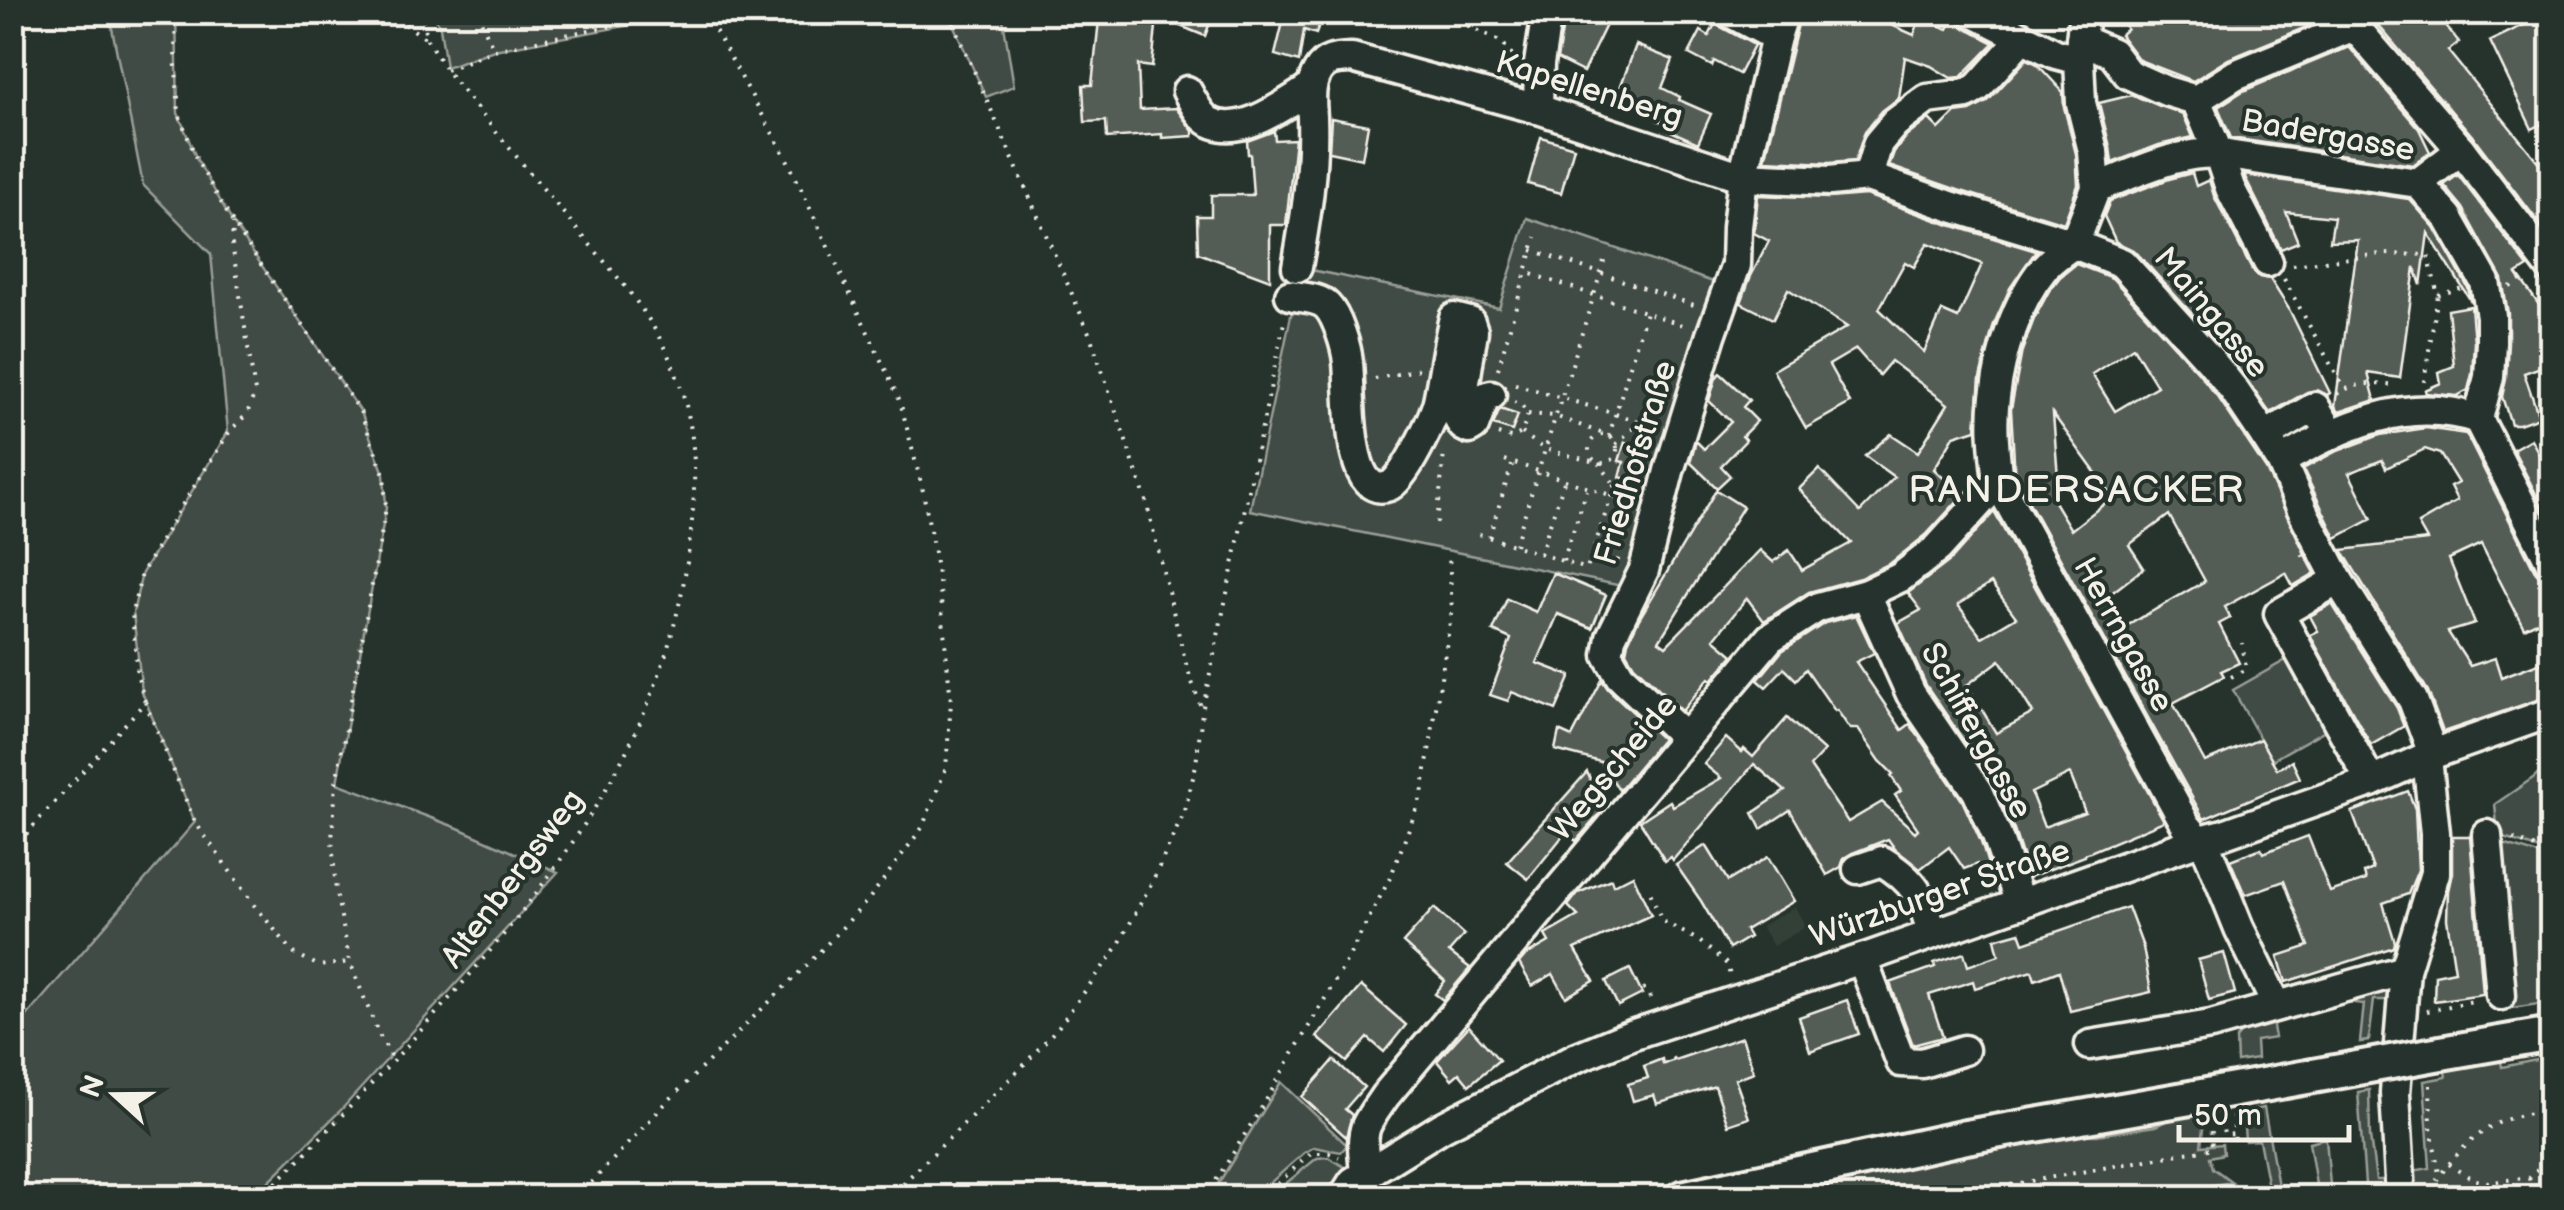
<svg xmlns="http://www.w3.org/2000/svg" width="2564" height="1210" font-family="'Balsamiq Sans',sans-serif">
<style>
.built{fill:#333f39}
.green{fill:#414b45;stroke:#9a9e96;stroke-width:2.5}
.building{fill:#525c55;stroke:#f4f1e8;stroke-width:2.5;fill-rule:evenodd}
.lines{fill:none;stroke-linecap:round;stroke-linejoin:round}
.minor-casing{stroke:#f4f1e8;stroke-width:35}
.major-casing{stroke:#f4f1e8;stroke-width:40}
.path{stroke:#f4f1e8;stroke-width:4;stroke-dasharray:2.5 8;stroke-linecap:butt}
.minor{stroke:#26332d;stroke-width:28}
.major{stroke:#26332d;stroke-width:32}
.major-bridge-casing{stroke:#f4f1e8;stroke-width:40;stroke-linecap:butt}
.major-bridge{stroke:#26332d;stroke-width:32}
.labels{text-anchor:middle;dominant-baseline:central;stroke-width:8;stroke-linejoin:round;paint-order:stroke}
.street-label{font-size:32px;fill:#f4f1e8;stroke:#26332d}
.quarter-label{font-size:38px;letter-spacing:2.5px;fill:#f4f1e8;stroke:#26332d}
</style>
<rect width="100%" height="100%" fill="#26332d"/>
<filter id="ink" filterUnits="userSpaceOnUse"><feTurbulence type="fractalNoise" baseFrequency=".01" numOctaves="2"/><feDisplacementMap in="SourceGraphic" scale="20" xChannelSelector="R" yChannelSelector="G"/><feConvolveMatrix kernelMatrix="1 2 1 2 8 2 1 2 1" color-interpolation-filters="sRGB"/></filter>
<g filter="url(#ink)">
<!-- built -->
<polygon class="built" points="1795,907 1806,927 1773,946 1761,926"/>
<!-- green -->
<g class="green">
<polygon points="109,13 176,13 178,113 197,160 233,223 361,412 384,474 386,508 337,783 458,828 558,872 341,1110 253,1197 13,1197 13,1032 195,822 142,692 133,613 142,573 228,432 211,254 143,185"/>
<polygon points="433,13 696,13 494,50 446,67 440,27"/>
<polygon points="935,13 1002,13 1014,86 986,97 953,24"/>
<polygon points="1527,218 1719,284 1622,586 1250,510 1301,268 1499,308"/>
<polygon points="2295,655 2334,725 2272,760 2233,690"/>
<polygon points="2551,762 2551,862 2540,850 2498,836 2495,804 2533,778"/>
<polygon points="2497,842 2542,856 2551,865 2552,970 2546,1003 2511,1008"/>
<polygon points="2376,982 2390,989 2392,1000 2374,1000 2369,1041 2360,1042 2364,1004 2346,1002 2349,992"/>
<polygon points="2265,1021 2273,1026 2275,1038 2256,1041 2257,1059 2237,1062 2236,1039 2246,1027"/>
<polygon points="2500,1056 2502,1067 2551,1057 2551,1197 2532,1197 2531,1194 2501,1198 2411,1198 2412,1171 2430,1168 2424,1081 2446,1077 2444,1067"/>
<polygon points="1281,1082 1347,1145 1341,1152 1314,1147 1304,1153 1254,1197 1210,1197"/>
<polygon points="2369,1090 2370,1137 2376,1180 2393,1180 2389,1197 2366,1197 2358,1092"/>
<polygon points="2198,1108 2200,1119 2204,1119 2201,1146 2222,1144 2223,1154 2210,1157 2213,1168 2232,1182 2213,1185 2216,1198 1727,1198 2065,1134 2097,1135 2155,1126"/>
<polygon points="2264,1108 2280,1197 2270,1197 2259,1140 2245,1141 2243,1112"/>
<polygon points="2326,1138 2331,1197 2318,1197 2309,1142"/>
<polygon points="1328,1157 1348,1169 1339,1197 1268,1198 1317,1158"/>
</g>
<!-- building -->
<g class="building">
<polygon points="1146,12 1214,12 1205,36"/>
<polygon points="1263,12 1324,12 1316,34 1304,30 1299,62 1275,55 1283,22 1262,15"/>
<polygon points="1569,12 1581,12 1606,25 1583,72 1557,59 1563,25"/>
<polygon points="1801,12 1862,12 1914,35 1920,18 1948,29 1955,15 1963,27 1994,43 1961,77 1951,78 1931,66 1905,57 1899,98 1882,111 1865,132 1855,161 1829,163 1765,160"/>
<polygon points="2115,12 2197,12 2201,19 2215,12 2236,12 2240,19 2272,12 2300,12 2303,20 2318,14 2321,21 2228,59 2193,81 2139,60 2120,35 2127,29"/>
<polygon points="2367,12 2435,12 2459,42 2448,51 2552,179 2552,228 2546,232 2475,139"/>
<polygon points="2551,12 2552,119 2532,129 2490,41"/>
<polygon points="1099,20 1156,26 1152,67 1138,65 1140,110 1176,108 1193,131 1193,136 1162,138 1162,134 1107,138 1106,121 1085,122 1083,85 1092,85"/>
<polygon points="1715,24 1754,45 1739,74 1714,61 1712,66 1689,54 1701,31 1709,36"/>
<polygon points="1636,45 1673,60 1662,88 1680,97 1679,100 1711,114 1698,143 1666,129 1668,124 1657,120 1661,110 1618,93"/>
<polygon points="2349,47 2419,129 2430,152 2413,165 2231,138 2218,107 2243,91"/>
<polygon points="2027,59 2037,64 2063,92 2064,107 2076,154 2078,185 2064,223 1958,190 1889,166 1894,152 1907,136 1929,119 1939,129 1955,113 1970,111 1987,102"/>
<polygon points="2132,95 2183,114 2193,137 2159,145 2112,163 2110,147 2099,103"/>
<polygon points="1331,118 1368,125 1362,159 1329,152"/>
<polygon points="1274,131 1275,140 1295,139 1286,225 1270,225 1270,280 1198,253 1197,216 1211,216 1211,195 1253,195 1250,154 1248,154 1247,141"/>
<polygon points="1541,137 1574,147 1561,193 1528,184"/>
<polygon points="2192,173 2196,186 2209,180 2214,196 2252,270 2259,277 2270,279 2289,309 2330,393 2327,395 2316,390 2307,392 2270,413 2224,349 2135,251 2116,242 2104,216 2110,201 2169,179"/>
<polygon points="2244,175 2409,199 2434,227 2468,288 2471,301 2428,233 2421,285 2415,267 2400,378 2368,373 2375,400 2339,412 2335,406 2358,240 2330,241 2334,217 2286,212 2298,242 2281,249"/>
<polygon points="2458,175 2528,267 2517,274 2552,323 2552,363 2524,373 2539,417 2519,424 2511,424 2502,397 2506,378 2508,342 2508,313 2502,279 2463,208 2444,185"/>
<path d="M1758 195 1829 198 1866 195 1947 224 2036 251 2010 288 1994 324 1980 378 1976 429 1954 436 1934 469 1962 496 1926 535 1892 562 1860 578 1809 592 1764 621 1747 598 1714 639 1733 655 1712 680 1709 678 1682 711 1634 665 1626 652 1628 642 1639 619 1716 490 1743 507 1659 641 1666 646 1760 550 1773 562 1789 550 1802 570 1851 543 1799 489 1819 469 1860 512 1894 477 1865 456 1891 434 1918 452 1948 404 1891 361 1879 375 1856 349 1829 365 1850 403 1806 428 1773 370 1847 327 1788 289 1773 319 1741 303 1750 278 1769 241 1754 233ZM1928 243 1982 264 1958 318 1942 311 1924 352 1879 309 1905 262 1914 267Z"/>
<path d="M2076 264 2112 278 2198 372 2220 400 2266 469 2305 554 2301 556 2305 555 2315 573 2293 586 2286 573 2224 607 2230 618 2219 624 2239 663 2221 671 2224 676 2173 703 2205 762 2260 739 2277 769 2292 761 2300 778 2204 819 2015 477 2011 409 2022 351 2034 319 2049 291 2060 277ZM2133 347 2157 386 2115 411 2092 374ZM2053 414 2113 497 2071 530 2050 495 2059 490ZM2169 515 2205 581 2123 628 2105 598 2144 568 2129 545Z"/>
<polygon points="2471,306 2474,342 2472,374 2468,390 2457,396 2426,393 2425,390 2441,383 2439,372 2454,366 2448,310"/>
<polygon points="1720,373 1749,400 1743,407 1757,421 1742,436 1746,440 1721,466 1730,476 1717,488 1690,462 1696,441 1704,449 1731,422 1709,401 1716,378"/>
<polygon points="1500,409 1518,415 1512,431 1493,425"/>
<polygon points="2426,428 2466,434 2536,573 2545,581 2552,594 2552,615 2524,628 2481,544 2449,559 2475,624 2448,632 2470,666 2495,658 2501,677 2552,658 2552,695 2443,732 2428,691 2342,550 2427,540 2418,524 2457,501 2450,487 2458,483 2440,454 2425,449 2386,468 2382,460 2349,473 2372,519 2336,538 2303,469 2335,452 2380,435"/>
<polygon points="2531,439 2545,465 2552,459 2552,525 2513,449"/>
<polygon points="1625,442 1650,450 1640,483 1620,477 1624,462 1619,461"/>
<path d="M1994 512 2164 821 2085 854V856L2029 877 2014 830 1993 784 1926 685 1898 623 1921 610 1908 593 1951 560ZM1991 583 2016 617 1982 637 1958 605ZM2000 660 2033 713 1996 733 1967 685ZM2070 774 2085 812 2044 827 2031 793Z"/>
<polygon points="1553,573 1606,595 1592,628 1558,614 1537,663 1571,676 1556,710 1512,692 1508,701 1490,695 1511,639 1493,631 1507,599 1536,612"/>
<polygon points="2332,604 2397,708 2404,726 2371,745 2310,635 2318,631 2310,616"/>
<polygon points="1856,615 1874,653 1856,662 1902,730 1910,724 1962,800 1981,842 1993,880 1985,884 1977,864 1964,869 1949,847 1920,869 1895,849 1888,839 1852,853 1844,858 1841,867 1827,875 1790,810 1761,829 1753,813 1785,791 1754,764 1673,860 1671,857 1665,861 1640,821 1670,801 1673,806 1721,778 1704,764 1726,738 1742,752 1744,749 1753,757 1787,718 1824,751 1810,766 1848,822 1882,802 1915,832 1918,829 1895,795 1901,791 1891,776 1893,774 1880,761 1858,729 1850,729 1837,710 1835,711 1806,669 1796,680 1784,668 1766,687 1758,680 1782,651 1825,623"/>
<polygon points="1602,680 1608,689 1662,739 1619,790 1601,762 1555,750 1559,731 1572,737"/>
<polygon points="1587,772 1604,809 1576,841 1566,832 1528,879 1507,862"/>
<polygon points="2408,791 2415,809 2418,870 2408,894 2383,903 2395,942 2394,947 2286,982 2278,956 2309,946 2284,881 2245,895 2230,860 2261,848 2263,853 2308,836 2330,892 2366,880 2364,873 2373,869 2352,812"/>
<polygon points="2452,836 2470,836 2483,994 2434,1001 2435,975 2455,971 2447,919 2448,891 2452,873"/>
<polygon points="1706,845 1728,881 1768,857 1794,901 1745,930 1749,937 1729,949 1701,901 1676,865"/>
<polygon points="1633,875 1651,915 1575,949 1594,981 1566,997 1553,974 1532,986 1519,963 1525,956 1549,942 1545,935 1578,916 1568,906 1578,893 1611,879 1613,885"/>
<polygon points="2128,907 2143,947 2151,992 2070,1011 2059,971 2035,980 2032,971 1975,988 1973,981 1929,995 1943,1037 1913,1045 1890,983 1935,967 1934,963 1964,953 1968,966 1999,955 1995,939 2020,932 2024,943"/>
<polygon points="1434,908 1464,935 1449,952 1470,968 1443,1000 1435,994 1445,981 1403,943"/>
<polygon points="2224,953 2235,993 2209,1000 2198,960"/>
<polygon points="1630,969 1642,994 1618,1006 1606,981"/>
<polygon points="1361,986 1406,1025 1384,1052 1368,1038 1347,1062 1317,1037"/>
<polygon points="1847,1000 1859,1034 1810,1051 1799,1017"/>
<polygon points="1469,1026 1499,1060 1469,1085 1459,1073 1452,1079 1437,1061"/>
<polygon points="1742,1037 1754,1072 1735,1079 1749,1118 1728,1125 1715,1086 1657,1104 1654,1095 1633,1101 1628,1084 1648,1078 1644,1066 1662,1059 1663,1064"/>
<polygon points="1334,1060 1364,1087 1345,1109 1352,1115 1346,1137 1302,1097"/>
</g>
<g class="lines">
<!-- minor casing -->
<g class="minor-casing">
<g id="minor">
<polyline points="1729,12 1776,37"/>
<polyline points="1972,12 2056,54 2079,60"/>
<polyline points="2348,12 2354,26 2461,150 2552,269"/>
<polyline points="2081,40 2112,53 2128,74 2166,91 2196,100"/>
<path d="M1187 91C1193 101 1199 116 1210 122 1242 138 1285 104 1311 88"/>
<polyline points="2196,100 2218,152 2230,188 2268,262"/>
<polyline points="2196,100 2235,75 2354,26"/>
<polyline points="1538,109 1539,64 1547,12"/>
<polyline points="1868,177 1878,143 1895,123 1927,99 1967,94 1978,87 2022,38"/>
<polyline points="2418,183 2461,150"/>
<path d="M2096 188C2138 172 2188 145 2234 156L2418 183 2448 217 2485 282 2491 316V342L2489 377 2478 419"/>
<path d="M2074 244C2063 251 2053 258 2044 268 2016 302 2000 354 1995 397 1991 425 1995 454 1998 482L2186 825 2208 851 2239 928 2277 1006"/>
<polyline points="2074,244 2096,188 2093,151 2081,103 2079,60 2084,12"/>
<path d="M1297 267C1306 216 1314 169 1312 117 1311 102 1309 85 1318 71 1326 58 1338 59 1352 58L1538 109 1743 177 1830 181 1868 177 1953 207 2074 244 2122 263 2211 361 2234 390 2265 436 2281 461 2304 514 2338 580 2413 700 2433 754"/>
<path d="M1290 295C1301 298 1318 297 1327 306 1337 316 1347 348 1348 363 1351 387 1345 502 1389 486 1404 481 1434 417 1438 401 1444 373 1447 345 1454 318L1470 322 1473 331 1459 420 1463 426 1469 429 1474 426 1485 397 1491 395"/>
<polyline points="2478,419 2552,565"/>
<polyline points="2265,436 2315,407 2331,433"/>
<path d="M2281 461C2343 426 2406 395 2478 419"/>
<polyline points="2338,580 2279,614 2371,782"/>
<polyline points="1866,594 1911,694 1977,791 1997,836 2020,904"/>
<polyline points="1686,738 1620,676 1608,655 1611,637 1644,570 1669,471 1711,335 1736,265 1737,227 1743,177 1776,37 1784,12"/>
<polyline points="2487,835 2501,995"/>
<path d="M1858 869 1882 861C1916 882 1922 896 1932 933"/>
<polyline points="1862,959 1901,1062 1922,1063 1964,1050"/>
<polyline points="2090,1045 2211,1025 2405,970"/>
<path d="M1364 1186C1367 1166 1359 1145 1366 1126 1371 1115 1379 1105 1385 1096L1770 638 1818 607 1866 594 1901 577 1938 548 1998 482"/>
<polyline points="1343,1198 1353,1182 1442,1127 1575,1058 1631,1035 1862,959 2200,840 2224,834 2371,782 2433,754 2552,712"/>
<polyline points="2397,1198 2400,1179 2395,1093 2405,970 2435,873 2435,833 2427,758"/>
</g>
</g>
<!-- major casing -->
<g class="major-casing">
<g id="major">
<polyline points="2441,1053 2552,1034"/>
<polyline points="1682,1198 1966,1137 2196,1097"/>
</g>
</g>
<!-- path -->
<g class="path">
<polyline points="176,12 175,52 179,114 197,161 233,223 360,411 384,474 386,508 336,783 332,840 336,892 350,962 378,1033 394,1061"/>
<polyline points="388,12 425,38"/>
<polyline points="477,12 494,50"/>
<polyline points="1439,12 1502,42 1515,59"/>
<polyline points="953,23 1090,335 1145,497 1187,668 1201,707"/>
<polyline points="446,70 494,50 589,30 697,12"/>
<polyline points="1532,250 1697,306"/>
<polyline points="1604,261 1594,295 1689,327"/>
<polyline points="2293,265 2381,254 2428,255 2438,295 2423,387"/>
<polyline points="2284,279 2344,389"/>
<polyline points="2510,287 2527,276"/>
<polyline points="2438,295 2462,288"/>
<polyline points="1498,369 1536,237"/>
<polyline points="1375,379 1419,369"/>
<polyline points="1515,384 1659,427"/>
<path d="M2337 394C2355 382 2374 383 2395 386"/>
<polyline points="1528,414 1555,416 1609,436 1646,312"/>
<polyline points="1522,433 1544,449 1599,463 1615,485 1638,493"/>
<polyline points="1498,434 1511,438 1522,433 1528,414 1521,405 1514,402"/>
<circle cx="1603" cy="449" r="14"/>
<polyline points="1616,444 1641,421"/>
<polyline points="1505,460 1637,504"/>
<polyline points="1437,523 1444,453"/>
<polyline points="1479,534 1587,569 1615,485"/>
<polyline points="1489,537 1512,465"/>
<polyline points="1515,545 1594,295 1525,272"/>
<polyline points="1540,554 1564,482"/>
<polyline points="1591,558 1616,566 1620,553"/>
<polyline points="1563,561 1587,490"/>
<polyline points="2231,677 2246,669 2242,643"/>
<polyline points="145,702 195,822 254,905 294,953 319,966 350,962"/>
<polyline points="2513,839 2540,850 2552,862"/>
<polyline points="12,850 145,702 137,674 132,612 142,573 177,513 230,431 247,414 255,392 232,244 233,224"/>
<polyline points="1642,896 1650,892 1662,921 1698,940 1728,965 1730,978"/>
<polyline points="1635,981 1648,992 1651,1001"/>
<polyline points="2427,1011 2477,1000"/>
<polyline points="1663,1064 1675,1058"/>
<polyline points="2430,1085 2431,1127 2439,1174"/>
<polyline points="2233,1116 2235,1144"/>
<polyline points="2222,1120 2224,1135 2234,1134"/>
<path d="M2449 1164C2485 1191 2488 1180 2529 1178L2546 1161 2552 1149"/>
<polyline points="2529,1178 2533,1194"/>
<path d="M261 1198C325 1134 388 1068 448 1000 569 861 668 729 690 540 698 471 697 413 665 349 644 304 607 265 575 227 532 175 488 123 446 70L426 38 422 12"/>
<polyline points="577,1198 664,1105 812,960 869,899 922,828 946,768 951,702 939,580 923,491 900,401 788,161 705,12"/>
<polyline points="888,1198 1023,1066 1059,1026 1117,948 1153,880 1185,811 1196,765 1202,712 1285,318"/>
<polyline points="1205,1198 1265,1102 1345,964 1391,876 1422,794 1452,610 1449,556"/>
<polyline points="1262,1198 1311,1153 1329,1153 1339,1157"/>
<polyline points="1938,1198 2213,1148 2211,1122"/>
<path d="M2425 1198C2443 1168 2471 1133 2505 1120 2519 1115 2536 1112 2552 1109"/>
</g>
<!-- minor -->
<use href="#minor" class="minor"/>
<!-- major -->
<use href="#major" class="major"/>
<!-- major-bridge casing -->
<g class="major-bridge-casing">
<polyline id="major-bridge" points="2196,1097 2441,1053"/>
</g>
<!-- major-bridge -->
<use href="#major-bridge" class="major-bridge"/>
</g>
</g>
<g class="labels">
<!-- street labels -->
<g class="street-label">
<text transform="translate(1589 90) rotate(17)">Kapellenberg</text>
<text transform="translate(2328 136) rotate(10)">Badergasse</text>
<text transform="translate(2211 313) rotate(50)">Maingasse</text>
<text transform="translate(1636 463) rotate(-73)">Friedhofstraße</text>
<text transform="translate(2123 635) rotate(61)">Herrngasse</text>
<text transform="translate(1976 731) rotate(61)">Schiffergasse</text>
<text transform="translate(1614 768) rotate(-50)">Wegscheide</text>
<text transform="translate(513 879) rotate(-53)">Altenbergsweg</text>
<text transform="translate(1940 894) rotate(-19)">Würzburger Straße</text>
</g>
<!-- quarter labels -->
<g class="quarter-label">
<text x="2077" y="490">RANDERSACKER</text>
</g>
</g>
<!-- margin -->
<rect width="2564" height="1210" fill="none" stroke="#26332d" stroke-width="50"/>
<rect x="25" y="25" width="2514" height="1160" fill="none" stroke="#f4f1e8" stroke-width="4" filter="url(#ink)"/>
<!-- north arrow -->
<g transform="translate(115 1095) rotate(291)" stroke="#26332d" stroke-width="8" paint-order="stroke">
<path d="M0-8L18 38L0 25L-18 38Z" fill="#f4f1e8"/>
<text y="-15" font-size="28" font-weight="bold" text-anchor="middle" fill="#f4f1e8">N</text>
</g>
<!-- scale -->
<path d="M2179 1125v15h170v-15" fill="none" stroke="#f4f1e8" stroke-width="5"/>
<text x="2194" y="1125" font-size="30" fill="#f4f1e8" stroke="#26332d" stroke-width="8" paint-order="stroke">50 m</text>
</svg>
